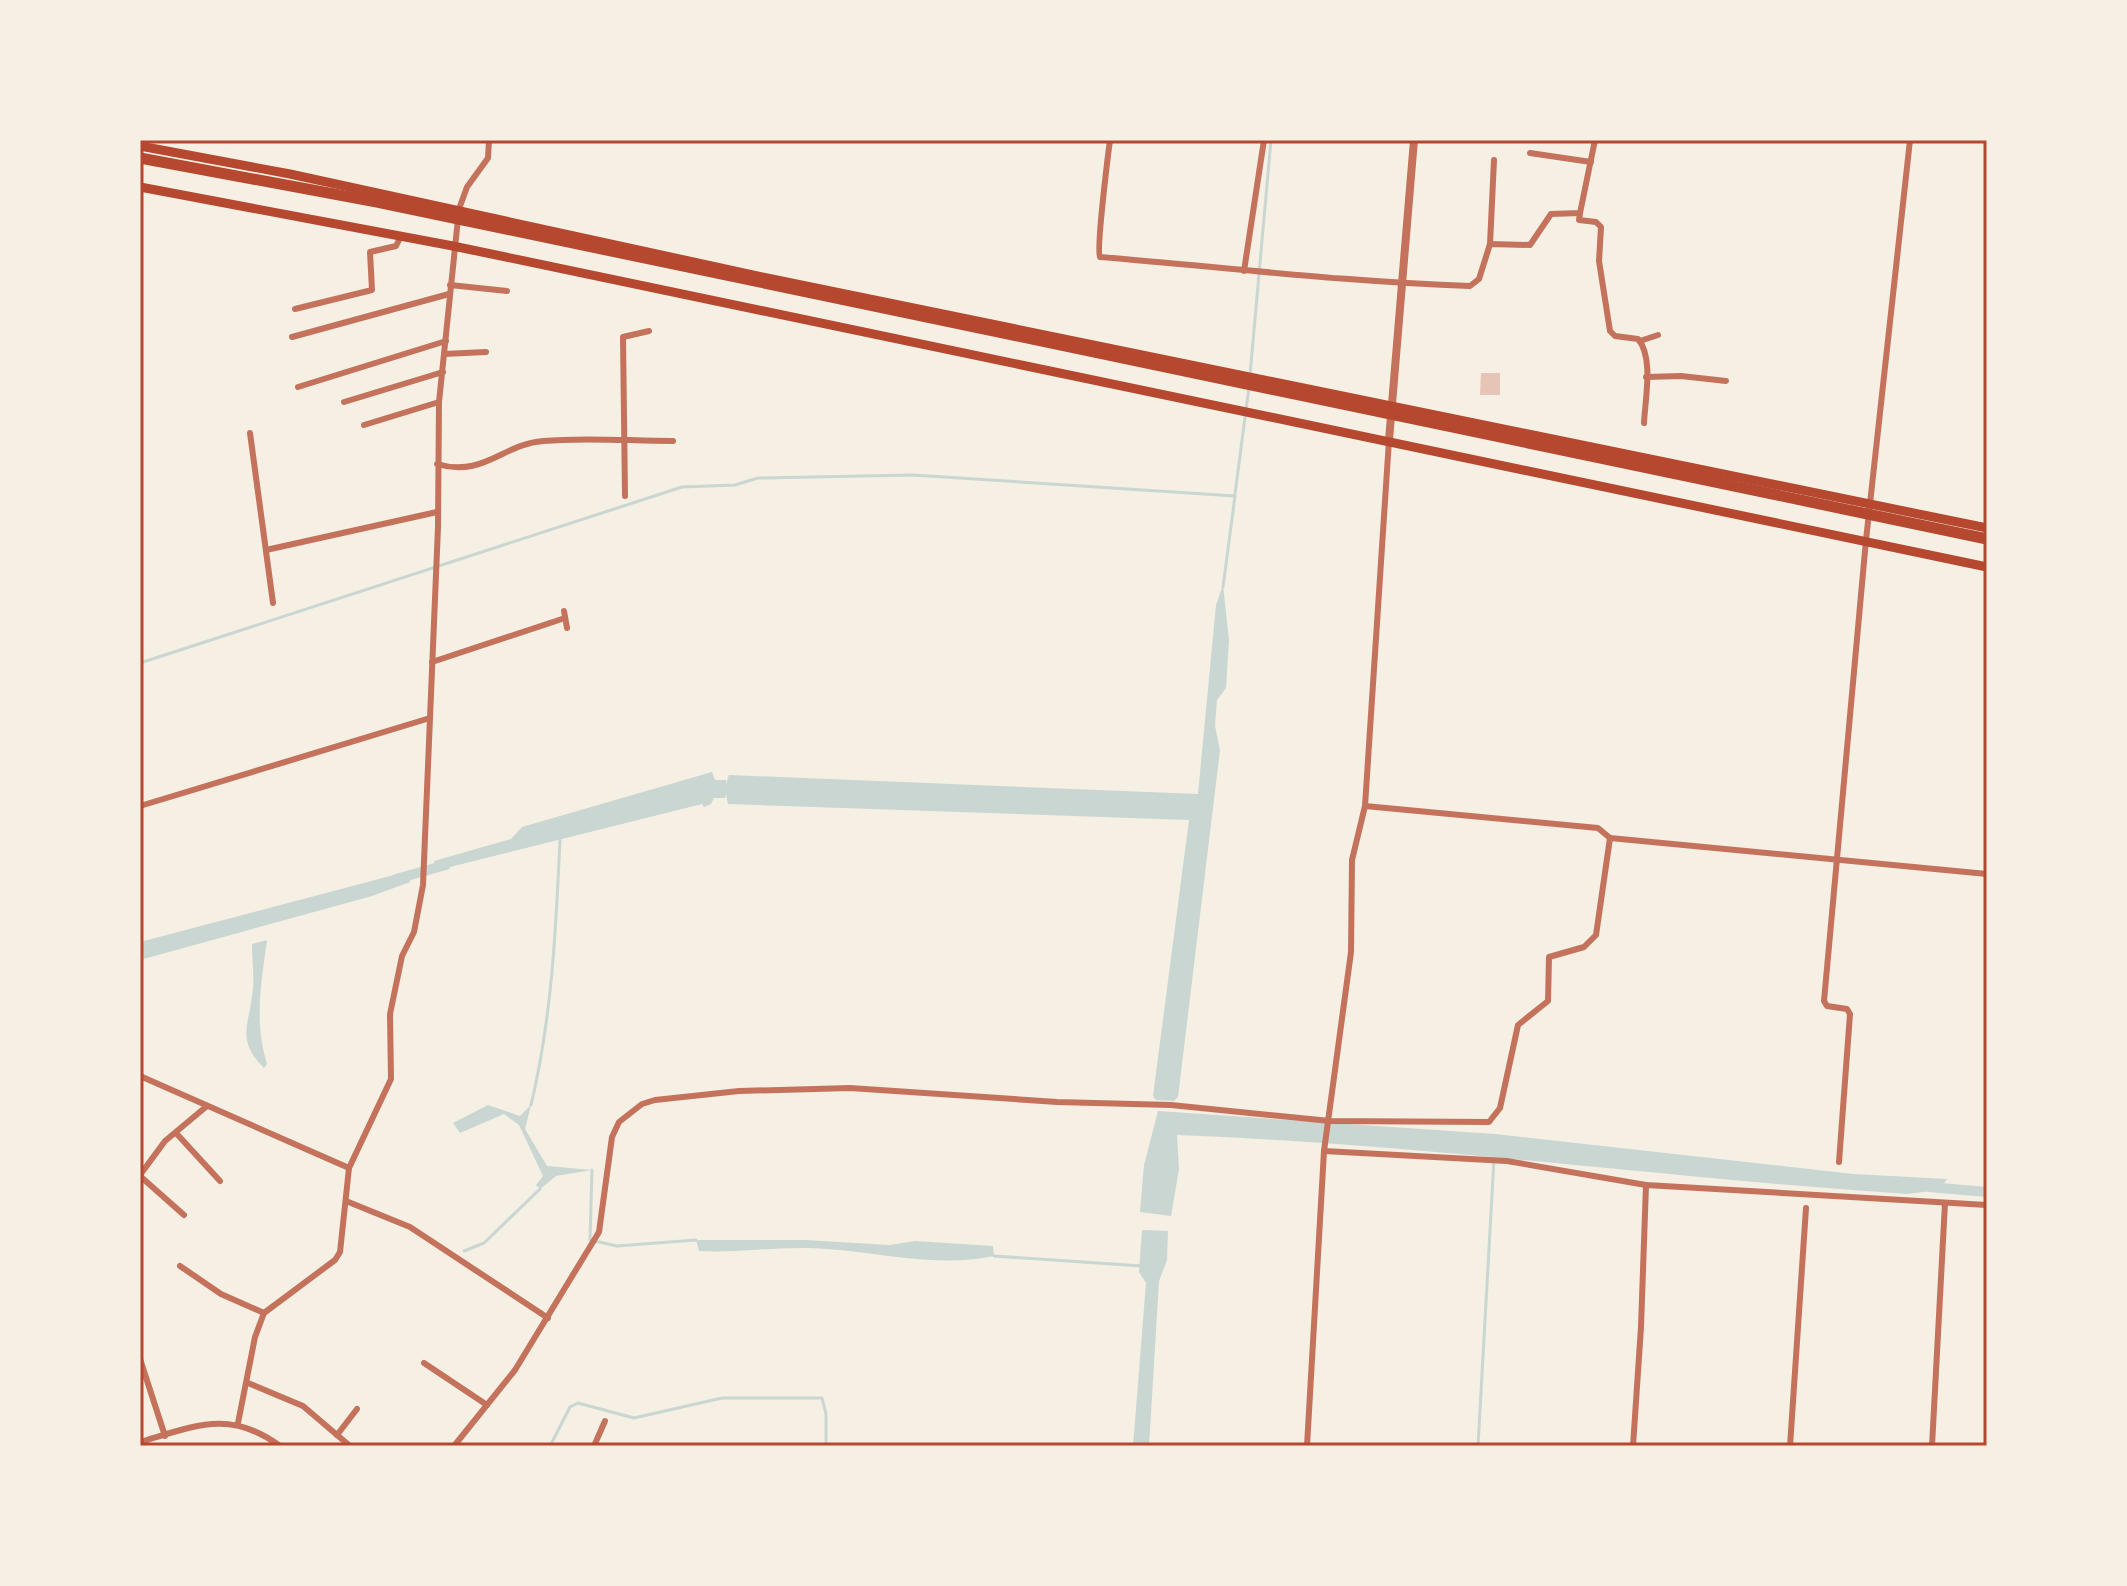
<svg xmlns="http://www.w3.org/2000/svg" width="2127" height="1586" font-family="Figtree,sans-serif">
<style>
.water{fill:#c9d6d2}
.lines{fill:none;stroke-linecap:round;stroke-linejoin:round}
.stream{stroke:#c9d6d2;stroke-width:3}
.canal{stroke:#c9d6d2;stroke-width:10}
.building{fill:#e6c5b7}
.minor{stroke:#c5725c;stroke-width:6}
.tertiary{stroke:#c5725c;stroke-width:8}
.secondary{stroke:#b5482f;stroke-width:9}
.motorway{stroke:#b5482f;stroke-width:11}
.neatline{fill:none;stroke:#b5482f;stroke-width:3}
</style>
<rect width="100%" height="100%" fill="#f6efe4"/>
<!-- water -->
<g class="water">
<polygon points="1223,585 1229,641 1226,688 1217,700 1215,726 1220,750 1178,1097 1174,1101 1156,1100 1153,1096 1189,820 728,804 726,794 725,798 714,798 711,804 704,807 702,804 434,871 434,861 511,839 522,827 712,772 715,780 726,780 726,784 729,775 1198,794 1216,605"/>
<polygon points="409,871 410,882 372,896 140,960 140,942"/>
<path d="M267 940C261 984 254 1022 267 1064L264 1068C237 1041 248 1028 252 996 255 980 252 961 252 944Z"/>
<polygon points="488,1105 520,1116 531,1105 525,1129 547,1166 592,1170 556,1176 540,1189 536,1185 543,1176 519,1125 504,1114 460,1133 453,1123"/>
<path d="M1158 1111 1495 1134 1853 1174 1947 1179 1939 1190 1907 1194C1664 1178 1422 1144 1177 1135L1179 1169 1171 1216 1140 1212 1144 1165Z"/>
<polygon points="1142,1230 1168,1231 1167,1260 1159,1281 1149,1446 1133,1446 1146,1283 1139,1272"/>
<path d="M696 1240H805L890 1245 915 1241 993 1246 994 1256C933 1269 872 1250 810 1248 773 1247 736 1253 699 1251Z"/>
</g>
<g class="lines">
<!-- stream -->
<g class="stream">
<polyline points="1250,375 1271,140"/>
<polyline points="1235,494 1249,387"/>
<polyline points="140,663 682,487 735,485 758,478 913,475 1235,496 1223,587"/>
<path d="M531 1105C552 1018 556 928 560 839"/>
<polyline points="592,1170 590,1240 617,1246 696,1240"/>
<polyline points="464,1251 484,1243 540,1189"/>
<polyline points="994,1256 1142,1266"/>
<polyline points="550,1446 570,1407 578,1403 634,1418 722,1398 822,1398 826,1414 826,1446"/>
<polyline points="1478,1446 1494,1159"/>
</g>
<!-- canal -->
<g class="canal">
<polyline points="396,879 446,865"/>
<polyline points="1929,1187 1987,1192"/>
</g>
</g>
<!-- building -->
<polygon class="building" points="1481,373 1500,373 1500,395 1480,395"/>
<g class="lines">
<!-- minor -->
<g class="minor">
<path d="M1110 140C1108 155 1096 251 1100 257 1223 267 1345 282 1470 286L1479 279 1490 244 1530 245 1551 214 1580 213 1595 140"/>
<polyline points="1530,153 1591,162"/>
<path d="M1580 213 1579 220 1596 222 1601 227 1599 261 1610 331 1615 336 1638 339C1654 357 1645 400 1644 423"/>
<polyline points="1490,244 1494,160"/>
<polyline points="1244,271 1264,140"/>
<polyline points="450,285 507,291"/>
<polyline points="295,309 372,290 370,252 396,246 400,238"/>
<polyline points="292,337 449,294"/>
<polyline points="1640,341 1658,335"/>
<polyline points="444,354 486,352"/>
<polyline points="1646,377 1681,376 1726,381"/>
<polyline points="298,387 446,341"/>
<polyline points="344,402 443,372"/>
<polyline points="364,425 439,402"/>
<polyline points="250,433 273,603"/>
<path d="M437 464C483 478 503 444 543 441 585 437 630 441 673 441"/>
<polyline points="625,496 623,337 649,331"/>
<polyline points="266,550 437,512"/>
<polyline points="564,611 567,628"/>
<polyline points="432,662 565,618"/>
<polyline points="140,806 430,718"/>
<polyline points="1365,806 1598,828 1610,838 1987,874"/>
<polyline points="140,1076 349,1168"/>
<polyline points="176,1133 220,1181"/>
<polyline points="1324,1151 1507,1161 1646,1185 1987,1205"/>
<polyline points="1839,1162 1850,1014 1847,1009 1827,1006 1824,1001 1866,540 1910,140"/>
<polyline points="140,1175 165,1141 207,1106"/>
<polyline points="140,1176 184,1215"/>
<polyline points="346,1201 410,1227 548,1318"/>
<polyline points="180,1266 221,1294 264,1313"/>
<polyline points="140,1359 165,1436"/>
<polyline points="424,1363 487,1405"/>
<polyline points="248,1383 303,1406 350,1446"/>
<polyline points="238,1423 255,1337 264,1313 335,1260 340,1252 349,1168 391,1079 390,1014 402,956 414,932 423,885 438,527 439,402 459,209 467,187 488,158 489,140"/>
<polyline points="337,1435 357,1409"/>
<path d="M140 1442C195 1426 230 1409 280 1446"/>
<polyline points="454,1446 515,1370 599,1232 612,1137 619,1122 642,1104 655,1100 739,1091 850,1088 1057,1102 1171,1105 1330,1121 1489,1122 1500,1108 1518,1025 1548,1001 1549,957 1584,947 1596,935 1610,838"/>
<polyline points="594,1446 605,1421"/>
<polyline points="1307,1446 1324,1151 1351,952 1352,860 1365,806 1389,440"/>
<polyline points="1633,1446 1641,1327 1646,1185"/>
<polyline points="1790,1446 1806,1208"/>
<polyline points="1932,1446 1945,1203"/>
</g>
<!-- tertiary -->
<polyline class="tertiary" points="1389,440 1414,140"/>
<!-- secondary -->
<g class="secondary">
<polyline points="140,146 290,174 767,278 1987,528"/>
<polyline points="140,187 453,246 1987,567"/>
</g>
<!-- motorway -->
<polyline class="motorway" points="140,158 377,202 1987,539"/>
</g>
<!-- border -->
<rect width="2127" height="1586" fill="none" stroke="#f6efe4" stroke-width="284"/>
<rect x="142" y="142" width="1843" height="1302" class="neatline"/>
</svg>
